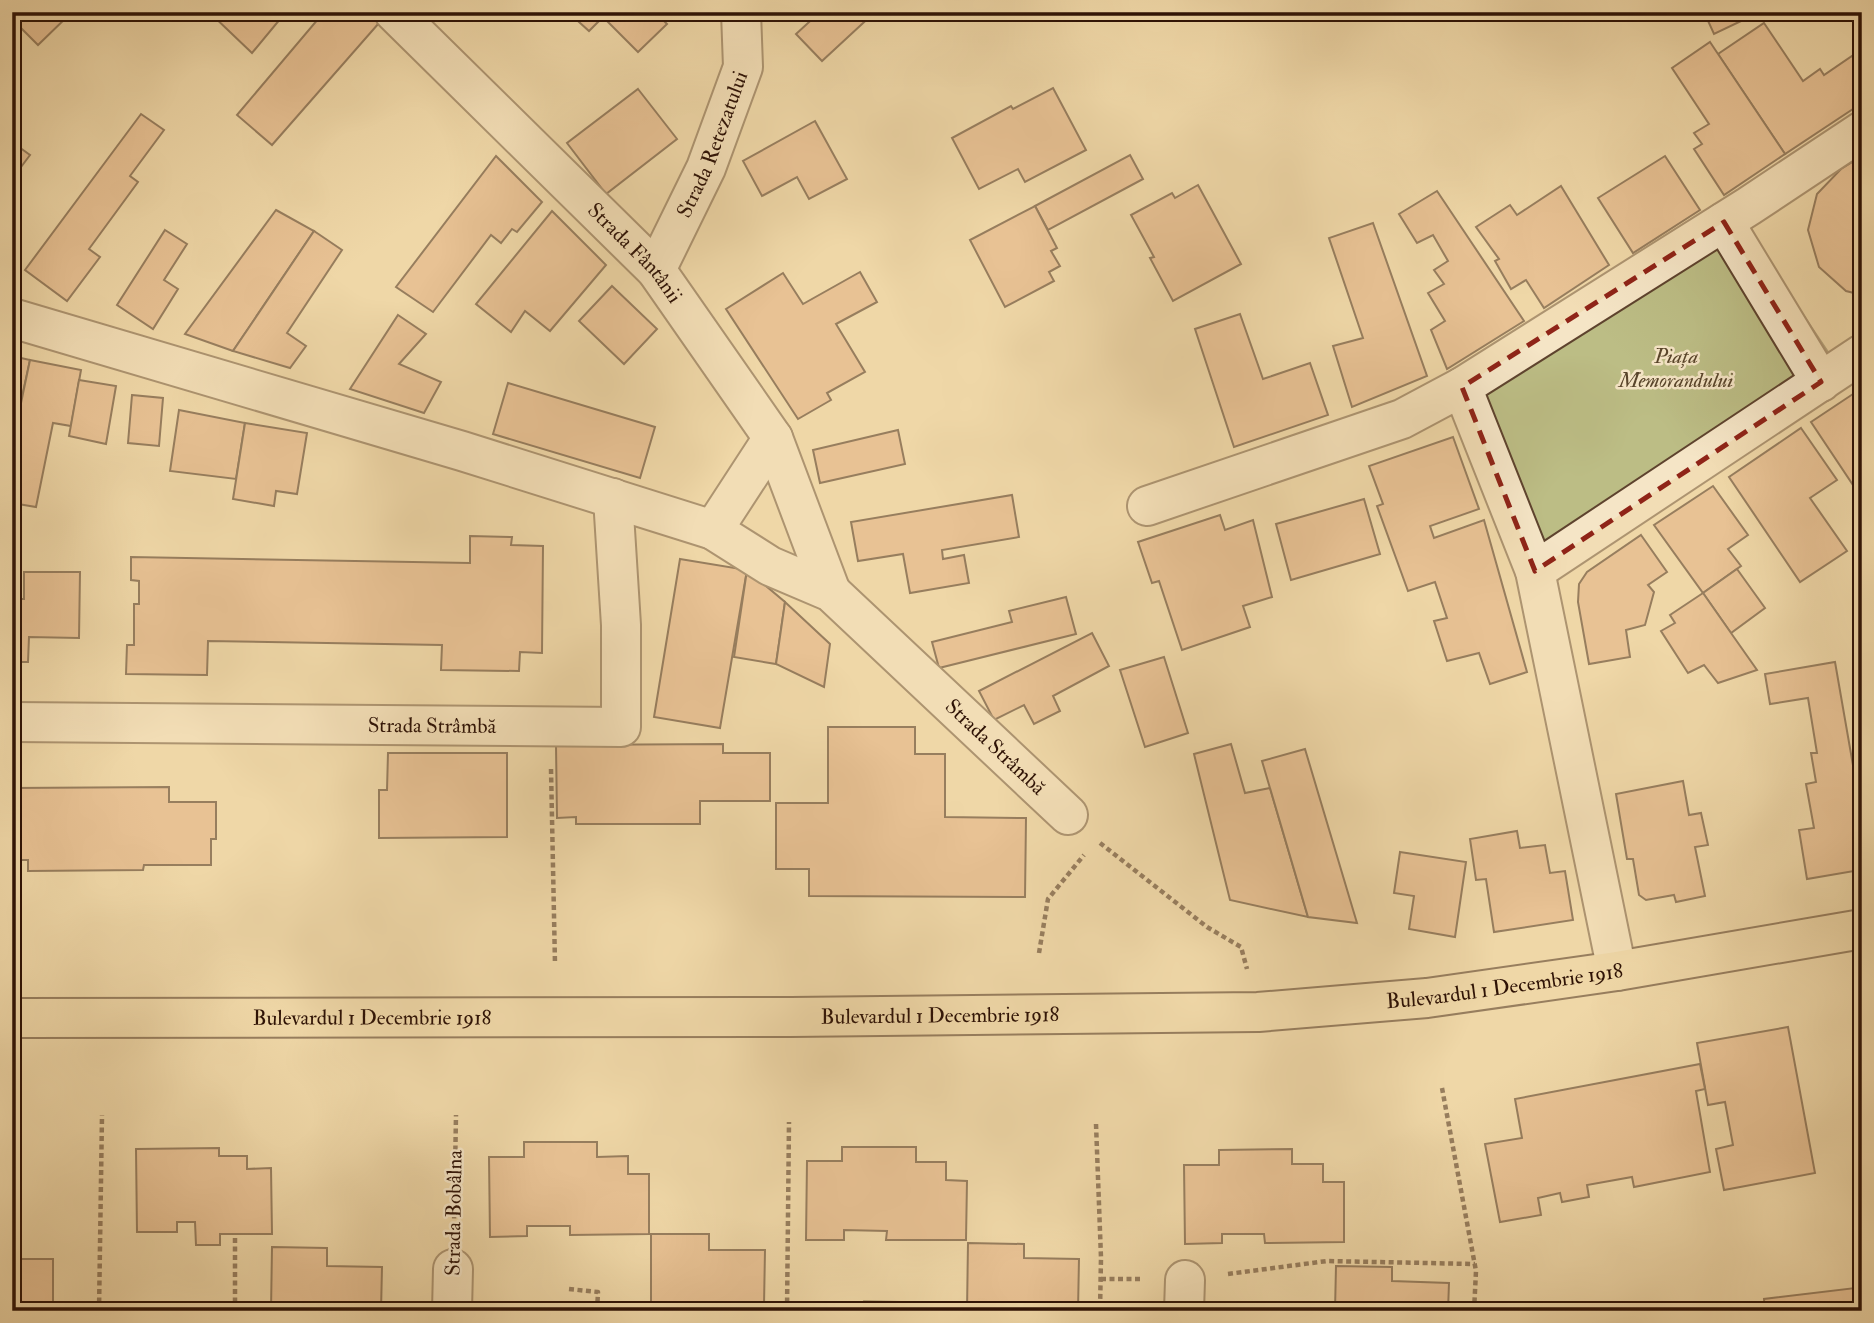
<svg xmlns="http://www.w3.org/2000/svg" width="1874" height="1323" font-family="'IM FELL Double Pica',serif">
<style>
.green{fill:#bcbd85;stroke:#756845;stroke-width:2}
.building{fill:#e0a97d;stroke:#2e1205;stroke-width:2}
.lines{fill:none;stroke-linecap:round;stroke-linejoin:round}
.minor-casing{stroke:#5e432e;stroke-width:42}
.primary-casing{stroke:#2e1205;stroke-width:42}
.path{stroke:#2e1205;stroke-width:4.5;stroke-dasharray:5 3.5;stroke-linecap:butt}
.minor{stroke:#f5e5c6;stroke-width:38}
.primary{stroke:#efd7a7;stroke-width:38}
.marked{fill:none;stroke:#8f2418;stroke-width:5;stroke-dasharray:14 9;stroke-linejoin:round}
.labels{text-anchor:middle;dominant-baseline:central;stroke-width:5;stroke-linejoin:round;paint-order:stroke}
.street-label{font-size:21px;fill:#2e1205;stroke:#f5e5c6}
.park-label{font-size:21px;font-style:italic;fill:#59452b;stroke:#f5e5c6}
</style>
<rect width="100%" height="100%" fill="#efd7a7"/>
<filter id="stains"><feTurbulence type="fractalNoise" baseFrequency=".00286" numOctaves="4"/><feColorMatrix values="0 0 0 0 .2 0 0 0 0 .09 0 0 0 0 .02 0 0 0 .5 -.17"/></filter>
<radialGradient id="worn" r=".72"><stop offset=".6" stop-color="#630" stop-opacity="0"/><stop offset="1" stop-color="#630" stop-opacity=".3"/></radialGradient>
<!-- green -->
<g class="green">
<polygon points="1744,227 1834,361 1541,552 1479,399"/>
<polygon points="864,1301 937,1303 937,1311 863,1311"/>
</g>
<!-- building -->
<g class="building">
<polygon points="12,12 68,12 70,14 38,45 12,19"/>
<polygon points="209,12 286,12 252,53"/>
<polygon points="324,12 368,12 379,23 272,145 237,115"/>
<polygon points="568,12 608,12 589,31"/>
<polygon points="608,12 655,12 667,24 638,52 603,17"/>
<polygon points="820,12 875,12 822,61 796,34"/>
<polygon points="1704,12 1760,12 1714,34"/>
<polygon points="1764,23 1803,81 1820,69 1824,75 1852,56 1862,71 1862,103 1785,154 1718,54"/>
<polygon points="1710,42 1785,154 1724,195 1694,149 1702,144 1694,133 1709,124 1672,68"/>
<polygon points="1053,88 1086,150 1025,182 1018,169 979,189 952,138 1011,106 1013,109"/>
<polygon points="638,89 677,139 606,194 567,143"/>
<polygon points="141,114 164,130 130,176 138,182 89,249 100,257 67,301 25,270"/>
<polygon points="815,121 847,179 809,199 797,177 762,196 743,161"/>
<polygon points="12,142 30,155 12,179"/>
<polygon points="1130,155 1143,179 1048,230 1035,206"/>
<polygon points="496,156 542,202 517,232 512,229 501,243 491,235 433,312 396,287"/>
<polygon points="1665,156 1700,210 1633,253 1598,198"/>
<polygon points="1862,156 1862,295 1846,291 1819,267 1808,230 1817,194 1841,169"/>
<polygon points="1198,185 1241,264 1173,301 1150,258 1154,257 1131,215 1172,193 1175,198"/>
<polygon points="1561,186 1609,265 1544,308 1526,280 1511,289 1495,261 1499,259 1476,227 1510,205 1517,215"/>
<polygon points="1437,191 1524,321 1447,369 1431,330 1445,321 1428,293 1444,284 1434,270 1448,261 1433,235 1417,243 1399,214"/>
<polygon points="1035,206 1057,248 1051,251 1060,266 1049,272 1054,281 1005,307 970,240"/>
<polygon points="276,210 314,231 233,351 185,334"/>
<polygon points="552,211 606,265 550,331 525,311 511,332 476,304"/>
<polygon points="1373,223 1427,376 1352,407 1333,346 1363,338 1329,238"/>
<polygon points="165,230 187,244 164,280 178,289 153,329 117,305"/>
<polygon points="314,231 342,250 287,333 306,346 290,368 233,351"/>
<polygon points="860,272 877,302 836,324 865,372 827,393 831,400 798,419 726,309 783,273 803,304"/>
<polygon points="612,286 657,329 624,364 579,321"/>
<polygon points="1240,314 1263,379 1310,363 1328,415 1234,447 1195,329"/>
<polygon points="398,315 426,334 399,364 441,382 424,413 350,389"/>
<polygon points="12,356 30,360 17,420 12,419"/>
<polygon points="30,360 81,370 71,426 53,423 36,507 12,503 12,446"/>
<polygon points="79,380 116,386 106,444 69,436"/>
<polygon points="508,383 655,427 640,478 493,434"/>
<polygon points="1862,388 1862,492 1859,494 1811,422"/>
<polygon points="132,395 163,398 159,446 128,443"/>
<polygon points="179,410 245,423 236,479 170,471"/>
<polygon points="245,423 307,433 297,494 276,491 274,506 233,499"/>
<polygon points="1801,428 1837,480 1810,498 1847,551 1800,582 1729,477"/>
<polygon points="898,430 905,464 820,483 813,450"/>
<polygon points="1453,437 1479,509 1430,526 1434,538 1484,520 1527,672 1490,684 1479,653 1447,661 1434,621 1447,618 1435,582 1408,591 1377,506 1383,504 1369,466"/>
<polygon points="1713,486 1748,535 1728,549 1741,566 1703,593 1654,525"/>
<polygon points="1012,495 1019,537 942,550 943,559 964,555 969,583 910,593 903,554 858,561 851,522"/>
<polygon points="1364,499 1380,554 1291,580 1276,524"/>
<polygon points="1220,515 1225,530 1253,520 1272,597 1243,606 1250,627 1182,650 1159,581 1152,583 1138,542"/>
<polygon points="1641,535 1667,572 1648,585 1654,592 1645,625 1626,630 1630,657 1589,664 1578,602 1579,584 1587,572"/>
<polygon points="470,536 512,537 511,545 543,546 542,653 520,652 519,671 441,670 442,645 208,641 207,675 126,674 127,645 134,645 134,604 139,604 139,581 131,580 131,557 470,563"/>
<polygon points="680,559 747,570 720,728 654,717"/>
<polygon points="1737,569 1765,608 1731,633 1703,593"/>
<polygon points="747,570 785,602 776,664 734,657"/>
<polygon points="24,572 80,572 79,638 29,637 28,662 12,662 12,599 24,599"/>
<polygon points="1703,593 1731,633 1757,670 1718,683 1704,665 1688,673 1661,631 1675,623 1670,615"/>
<polygon points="1066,597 1076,634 939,668 932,642 1012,622 1009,611"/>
<polygon points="785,602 830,644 824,687 776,664"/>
<polygon points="1092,633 1109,666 1053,696 1060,711 1034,724 1024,705 994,720 979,691"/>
<polygon points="1164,657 1188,733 1145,747 1120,670"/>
<polygon points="1835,662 1862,817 1862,865 1859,866 1860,870 1807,879 1799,830 1814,828 1806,784 1816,782 1811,753 1817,753 1808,698 1770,704 1765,674"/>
<polygon points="828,727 915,727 915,754 945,754 945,817 1026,818 1025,897 809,896 809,869 776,869 776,803 828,803"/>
<polygon points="723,744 723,753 770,753 770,801 700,801 700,824 576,824 576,817 557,818 556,745"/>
<polygon points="1231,744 1245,793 1270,788 1308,917 1230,900 1194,754"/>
<polygon points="1305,749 1357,923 1308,917 1262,761"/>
<polygon points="388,753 507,753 507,837 379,838 379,790 387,790"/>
<polygon points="1683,781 1689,815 1701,813 1708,845 1695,847 1705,896 1676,902 1674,895 1646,900 1639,895 1633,859 1627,859 1616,794"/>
<polygon points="169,787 169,802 216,802 216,839 211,839 211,865 144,865 143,870 28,871 28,860 12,860 12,788"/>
<polygon points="1517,831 1520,848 1545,845 1550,873 1565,871 1573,920 1494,932 1486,879 1476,880 1470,839"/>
<polygon points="1400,852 1466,862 1455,937 1409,929 1414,896 1394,893"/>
<polygon points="1788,1027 1815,1173 1724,1190 1716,1149 1733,1145 1725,1102 1708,1105 1697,1043"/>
<polygon points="1700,1064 1705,1089 1696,1091 1710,1172 1634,1187 1632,1177 1587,1185 1589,1197 1562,1202 1560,1193 1538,1198 1541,1215 1500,1222 1485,1144 1522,1138 1515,1099"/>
<polygon points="524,1142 597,1142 597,1157 628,1156 628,1174 649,1174 649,1234 570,1235 570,1226 527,1226 527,1236 490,1237 489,1157 524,1157"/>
<polygon points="842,1147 916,1147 916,1162 946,1162 946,1180 967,1181 966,1240 886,1240 887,1231 844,1230 844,1240 806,1240 807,1161 842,1161"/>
<polygon points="219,1148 219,1156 247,1156 247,1169 271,1168 272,1234 220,1234 220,1245 196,1245 195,1222 177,1222 177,1232 137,1232 136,1149"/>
<polygon points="1292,1149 1292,1164 1323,1164 1323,1182 1344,1182 1344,1242 1265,1243 1264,1234 1222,1234 1222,1243 1185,1244 1184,1165 1219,1165 1219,1150"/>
<polygon points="651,1234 709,1234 709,1250 765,1250 764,1305 747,1305 747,1311 637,1311 637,1309 651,1308"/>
<polygon points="968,1243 1024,1244 1024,1258 1079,1259 1078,1311 967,1311"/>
<polygon points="272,1247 327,1248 327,1266 382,1267 381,1311 271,1311"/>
<rect x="12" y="1259" width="41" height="52"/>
<polygon points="1336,1266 1392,1267 1392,1281 1449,1283 1448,1311 1335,1311"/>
<polygon points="1855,1288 1857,1311 1765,1311 1764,1299"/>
</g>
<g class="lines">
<!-- minor casing -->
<g class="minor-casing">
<g id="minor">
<path id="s1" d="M394 12 656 270 773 438 831 592"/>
<polyline points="1862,131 1749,206 1462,387 1535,571 1862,354"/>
<polyline points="1724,222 1821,382"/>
<path id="s2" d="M656 270 706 168 743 67 741 12"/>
<path id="s3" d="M12 318 462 451 713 530 770 566 831 592 1068 815"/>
<polyline points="1147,506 1402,419 1462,387"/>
<polyline points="713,530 773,438"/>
<polyline points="1535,571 1617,971"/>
<path id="s4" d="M12 722 621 727V625L613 498"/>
<polyline points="452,1311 453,1269"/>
<polyline points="1184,1311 1185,1280"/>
</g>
</g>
<!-- primary casing -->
<g class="primary-casing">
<g id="primary">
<path id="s5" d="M12 1018 791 1017 1258 1012 1427 998 1617 971 1862 929"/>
</g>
</g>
<!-- path -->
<g class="path">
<polyline points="551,769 555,964"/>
<polyline points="1100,843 1207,927 1241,947 1247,969"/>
<polyline points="1039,953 1048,899 1084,855"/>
<polyline points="1442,1088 1476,1271 1474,1311"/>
<polyline points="1096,1124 1101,1258 1100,1311"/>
<polyline points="454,1227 456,1115"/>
<polyline points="1228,1274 1327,1261 1475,1264"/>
<polyline points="1101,1279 1142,1279"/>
<polyline points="569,1289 598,1292 597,1311"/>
<polyline points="99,1311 102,1115"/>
<polyline points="235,1311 235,1234"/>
<polyline points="787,1311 789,1122"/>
</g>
<!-- minor -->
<use href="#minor" class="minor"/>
<!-- primary -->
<use href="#primary" class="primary"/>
</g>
<!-- marked area -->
<path d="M0 0H1874V1323H0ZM1724 222 1821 382 1535 571 1462 387Z" fill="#efd7a7" fill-opacity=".55" fill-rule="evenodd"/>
<path class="marked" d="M1724 222 1821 382 1535 571 1462 387Z"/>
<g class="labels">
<!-- street labels -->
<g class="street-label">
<text stroke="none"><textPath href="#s2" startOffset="138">Strada Retezatului</textPath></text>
<text stroke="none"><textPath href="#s1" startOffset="341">Strada Fântânii</textPath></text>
<text stroke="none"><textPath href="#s4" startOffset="420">Strada Strâmbă</textPath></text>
<text stroke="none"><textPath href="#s3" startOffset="1092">Strada Strâmbă</textPath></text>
<text stroke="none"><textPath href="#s5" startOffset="1494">Bulevardul 1 Decembrie 1918</textPath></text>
<text stroke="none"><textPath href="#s5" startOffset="928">Bulevardul 1 Decembrie 1918</textPath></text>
<text stroke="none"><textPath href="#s5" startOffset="360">Bulevardul 1 Decembrie 1918</textPath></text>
<text transform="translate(454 1213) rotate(-89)">Strada Bobâlna</text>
</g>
<!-- park labels -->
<g class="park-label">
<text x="1676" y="356">Piața<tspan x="1676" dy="24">Memorandului</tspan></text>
</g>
</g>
<!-- margin -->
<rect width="1874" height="1323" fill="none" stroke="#efd7a7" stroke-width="42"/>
<rect x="14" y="14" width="1846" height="1295" fill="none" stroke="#2e1205" stroke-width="3.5"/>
<rect x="21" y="21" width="1832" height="1281" fill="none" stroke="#2e1205" stroke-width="2"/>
<rect width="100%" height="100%" filter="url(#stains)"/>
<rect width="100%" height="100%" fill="url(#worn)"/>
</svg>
